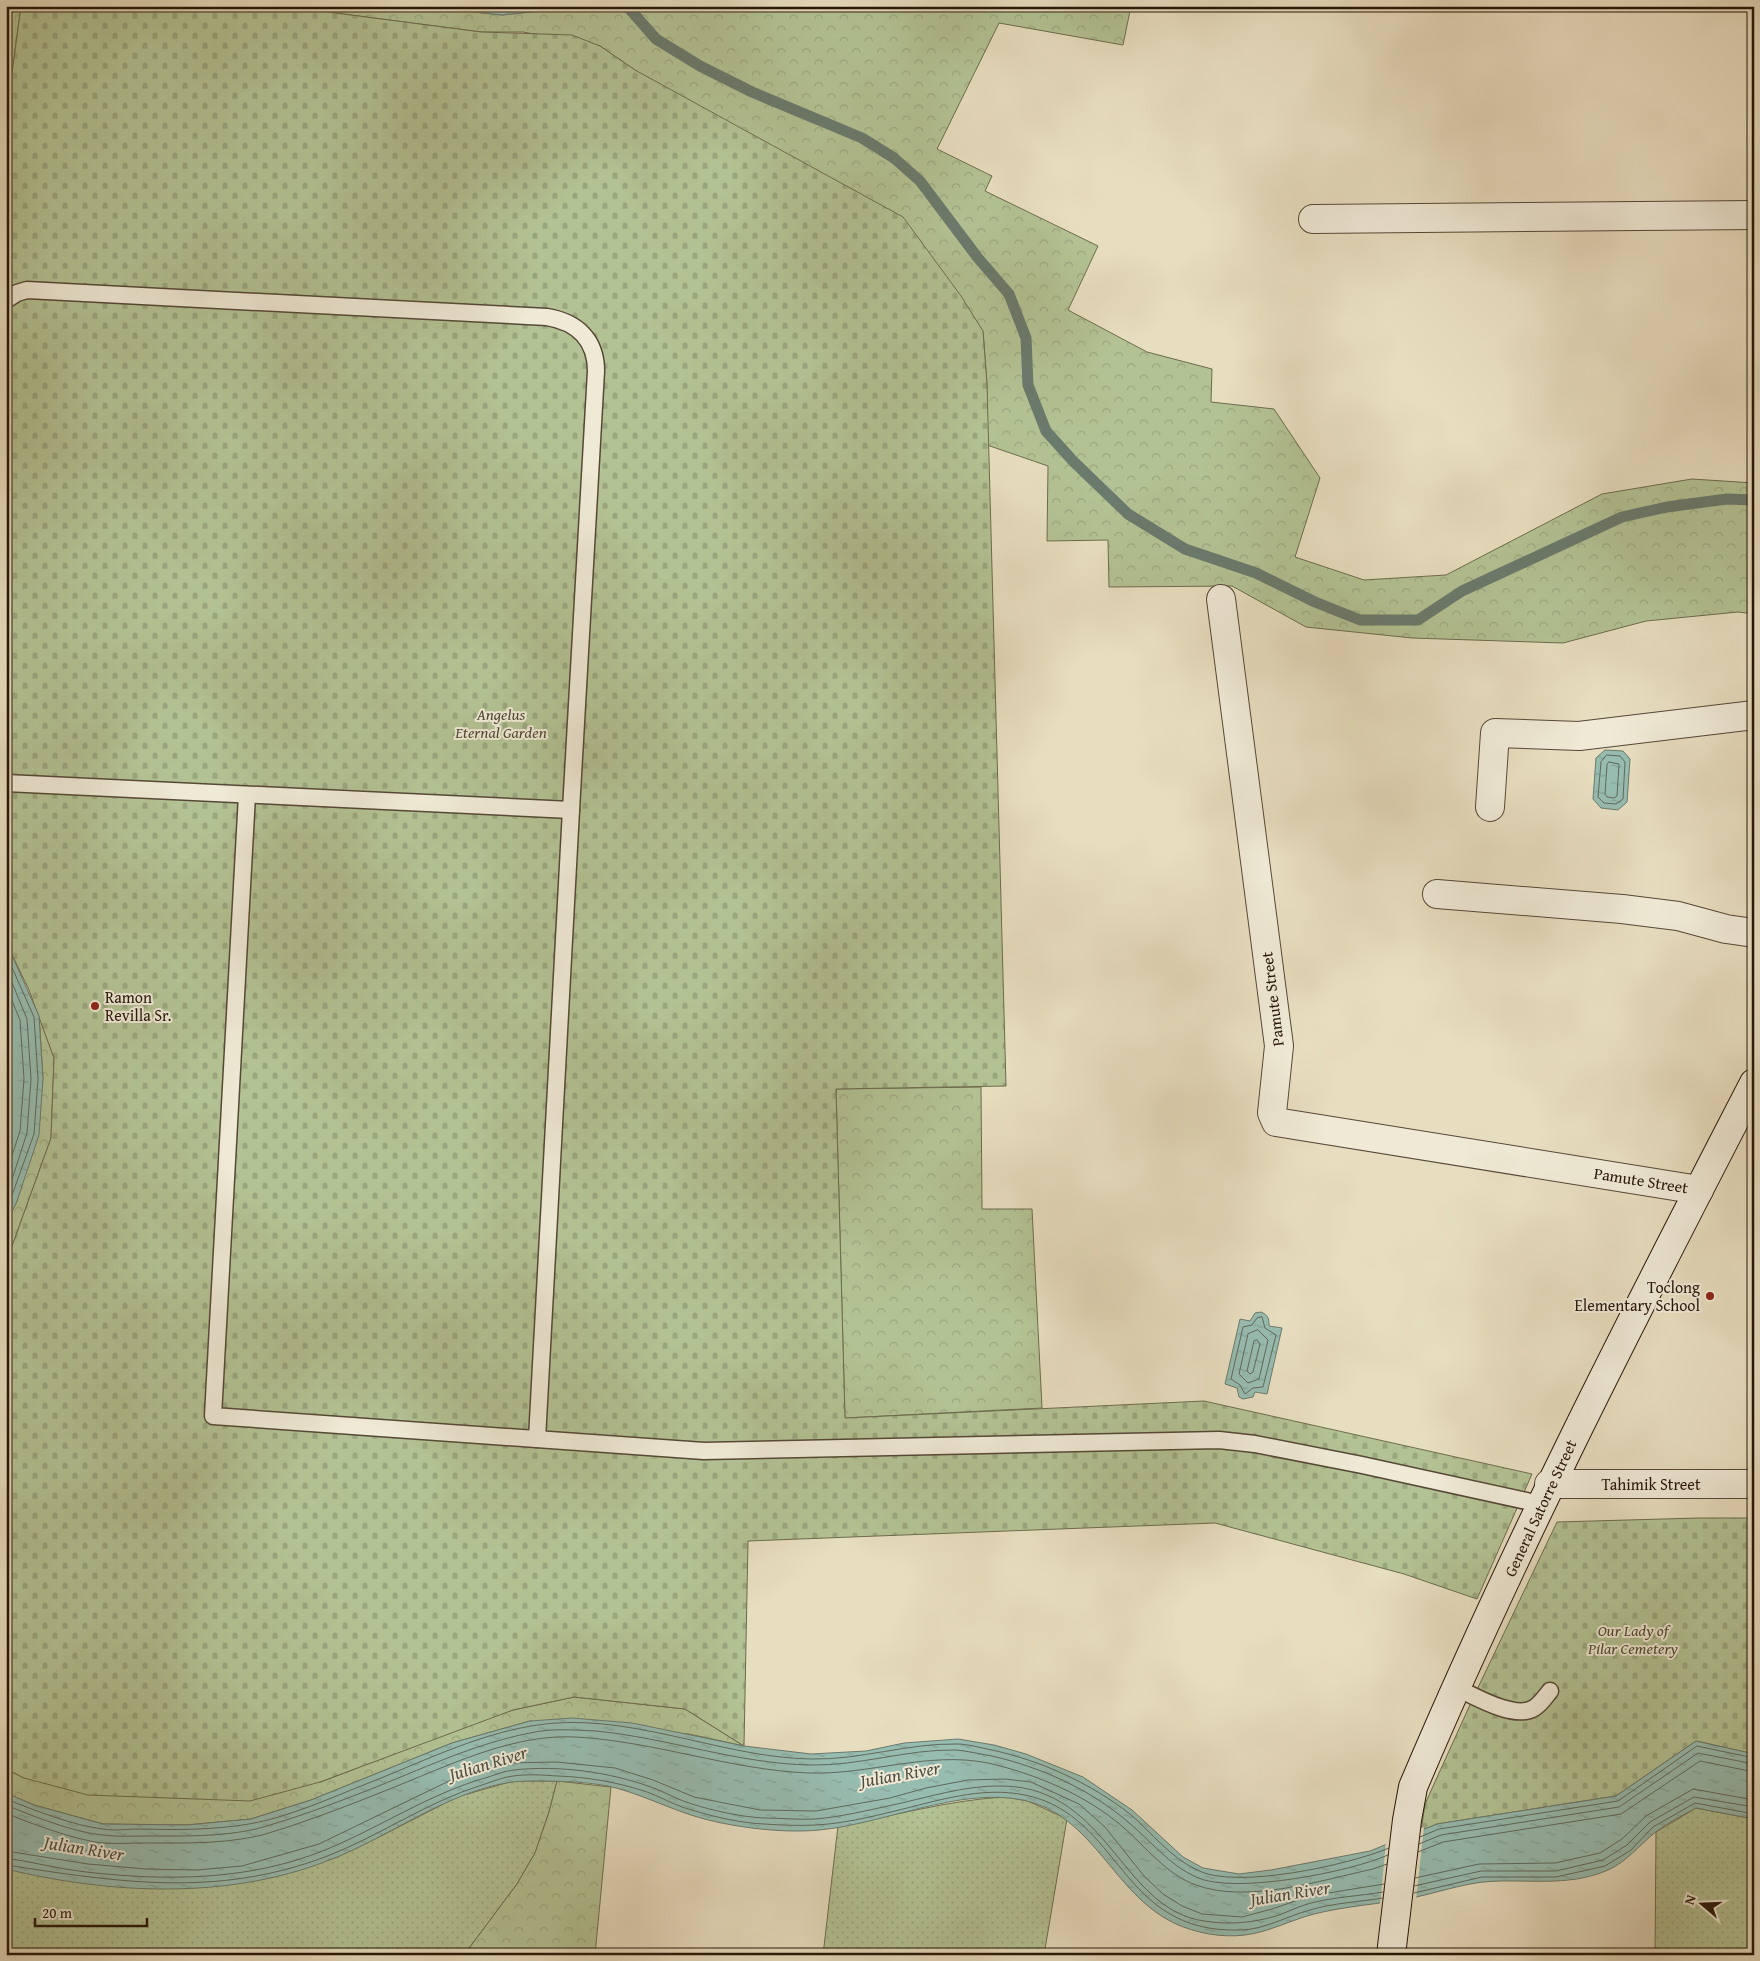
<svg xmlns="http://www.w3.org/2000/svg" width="1760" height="1961" font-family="'Gentium Book Plus',serif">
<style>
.grass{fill:url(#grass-dots);stroke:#6c6c4e}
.forest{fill:url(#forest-crowns);stroke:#6c6c4e}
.cemetery{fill:url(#cemetery-stones);stroke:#6c6c4e}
.water{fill:url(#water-ripples);stroke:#6a7a6d}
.pier{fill:#e7ddbf}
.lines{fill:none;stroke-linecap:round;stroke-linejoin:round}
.shore{stroke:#5e695c;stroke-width:1}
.stream{stroke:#6a7a6d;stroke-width:11}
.lane-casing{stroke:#564836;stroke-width:19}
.street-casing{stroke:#564836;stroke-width:30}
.secondary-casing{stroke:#261608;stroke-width:30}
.lane{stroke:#efe9d5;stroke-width:16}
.street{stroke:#efe9d5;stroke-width:28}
.secondary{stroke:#efe9d5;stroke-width:28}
.poi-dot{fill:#8f2418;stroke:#efe9d5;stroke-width:2}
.labels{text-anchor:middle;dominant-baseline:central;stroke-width:4;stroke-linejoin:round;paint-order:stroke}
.park-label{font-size:16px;font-style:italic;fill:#504a32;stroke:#efe9d5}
.poi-label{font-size:16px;fill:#261608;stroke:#efe9d5;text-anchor:start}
.street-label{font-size:16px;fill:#261608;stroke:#efe9d5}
.water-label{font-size:18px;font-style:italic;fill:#4e5043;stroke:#efe9d5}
</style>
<defs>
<pattern id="grass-dots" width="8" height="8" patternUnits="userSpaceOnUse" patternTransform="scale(1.25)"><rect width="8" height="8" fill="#b3c294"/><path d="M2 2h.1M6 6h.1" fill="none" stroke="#9aa67e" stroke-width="1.8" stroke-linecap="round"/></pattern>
<pattern id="forest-crowns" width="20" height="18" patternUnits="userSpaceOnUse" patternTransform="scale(1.25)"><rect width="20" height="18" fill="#b3c294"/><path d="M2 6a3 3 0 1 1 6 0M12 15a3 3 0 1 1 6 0" fill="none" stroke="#9aa67e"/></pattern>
<pattern id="cemetery-stones" width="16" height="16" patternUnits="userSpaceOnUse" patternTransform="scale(1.25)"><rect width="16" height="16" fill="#b3c294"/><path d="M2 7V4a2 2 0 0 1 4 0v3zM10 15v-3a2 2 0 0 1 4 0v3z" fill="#9aa67e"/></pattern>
<pattern id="water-ripples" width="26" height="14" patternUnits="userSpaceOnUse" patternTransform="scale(1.25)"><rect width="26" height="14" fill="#97bcb0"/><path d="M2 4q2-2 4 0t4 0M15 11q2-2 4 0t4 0" fill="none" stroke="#82a196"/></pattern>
</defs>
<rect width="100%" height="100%" fill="#e7ddbf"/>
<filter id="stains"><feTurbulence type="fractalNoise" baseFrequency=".004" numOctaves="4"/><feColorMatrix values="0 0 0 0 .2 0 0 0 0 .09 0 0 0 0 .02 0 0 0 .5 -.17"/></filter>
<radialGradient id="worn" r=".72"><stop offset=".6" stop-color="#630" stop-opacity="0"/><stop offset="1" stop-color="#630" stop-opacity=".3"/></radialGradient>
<!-- grass -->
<g class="grass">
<polygon points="513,1781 557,1781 549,1812 535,1853 517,1884 464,1955 6,1955 6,1869 86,1883 145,1887 379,1837 457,1797"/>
<path d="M1005 1797 1028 1801 1067 1819 1044 1955H823L838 1826C894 1816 948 1800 1005 1797Z"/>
<polygon points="1696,1808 1754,1819 1754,1955 1655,1955 1656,1832"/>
</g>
<!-- forest -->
<g class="forest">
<polygon points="6,6 21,6 6,118"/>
<polygon points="282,6 419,6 502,15 550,10 629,9 646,6 1131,6 1123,45 999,23 937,149 992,176 985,191 1098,246 1068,310 1147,352 1212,369 1211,402 1274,409 1320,478 1295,557 1364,580 1446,575 1602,494 1692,479 1754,483 1754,614 1738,612 1646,621 1563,643 1412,638 1306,627 1232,586 1109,587 1108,540 1047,541 1048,466 987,445 987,384 983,331 635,70 600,46 523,32 481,32"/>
<polygon points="39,1016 54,1058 51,1138 6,1263 6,1224 17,1201 43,1079"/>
<polygon points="981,1087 982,1209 1032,1209 1042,1408 845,1418 836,1089"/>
<polygon points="574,1697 685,1709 744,1746 689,1734 530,1721 452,1743 311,1800 251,1819 187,1825 103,1824 34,1805 6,1793 6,1769 24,1778 321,1782 468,1725 513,1710"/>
<polygon points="557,1781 611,1787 595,1955 464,1955 517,1884 535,1853 549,1812"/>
</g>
<!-- cemetery -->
<g class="cemetery">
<polygon points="21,6 282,6 481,32 572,35 600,46 635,70 903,217 961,296 983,331 987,384 1006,1086 836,1089 845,1418 1204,1401 1532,1474 1477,1599 1404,1574 1215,1523 748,1541 744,1746 685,1709 574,1697 513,1710 320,1782 250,1801 88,1795 24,1778 6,1769 6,1263 51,1138 54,1058 29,990 6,942 6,118"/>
<polygon points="1699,1518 1754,1518 1754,1754 1696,1741 1616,1796 1437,1824 1421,1831 1425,1804 1474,1696 1557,1522"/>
</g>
<!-- water -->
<g class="water">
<polygon points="419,6 646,6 629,9 550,10 502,15"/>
<polygon points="1605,750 1623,751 1630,759 1627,802 1618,810 1601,808 1593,799 1596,758"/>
<polygon points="6,942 39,1016 43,1079 39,1135 17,1201 6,1224"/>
<path d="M1261 1312C1268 1315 1269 1318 1269 1326L1282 1328 1267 1394 1255 1392 1253 1397 1243 1399 1239 1397 1237 1388 1225 1384 1240 1319 1250 1321 1255 1313Z"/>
<path d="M572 1718 632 1723 744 1746 811 1754 866 1751 904 1743 958 1739 994 1745 1026 1754 1083 1777 1132 1810 1183 1857 1203 1868 1239 1874 1271 1870 1370 1851 1437 1824 1616 1796 1696 1741 1754 1754V1819L1696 1808C1683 1815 1669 1822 1657 1831 1640 1844 1628 1861 1608 1870 1567 1888 1525 1878 1483 1882 1459 1885 1435 1893 1412 1898 1380 1904 1346 1906 1314 1914 1291 1920 1269 1932 1245 1935 1222 1938 1195 1933 1174 1923 1113 1894 1094 1815 1023 1800 959 1787 884 1824 819 1830 780 1834 721 1826 685 1813 659 1804 635 1792 608 1786 581 1781 554 1781 527 1781 459 1782 390 1838 327 1861 226 1900 110 1894 6 1869V1793L34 1805 103 1824 187 1825 251 1819 311 1800 452 1743 530 1721Z"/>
</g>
<!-- pier -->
<polygon class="pier" points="1424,1827 1416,1900 1380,1906 1386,1841"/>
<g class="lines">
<!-- shore -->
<g class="shore">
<polyline points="465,6 502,10 538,6"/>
<polygon points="1607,755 1620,756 1625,762 1623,799 1616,804 1604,803 1598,797 1601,762"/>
<polygon points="1609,762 1619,764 1617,796 1614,798 1607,797 1605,794 1607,765"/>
<polyline points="6,954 34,1017 38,1079 34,1134 6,1212"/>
<polyline points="6,968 27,1019 31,1079 27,1133 6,1198"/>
<polyline points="6,986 20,1020 24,1079 20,1131 6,1174"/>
<polygon points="1262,1317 1265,1328 1276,1335 1263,1387 1253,1388 1245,1394 1240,1385 1231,1379 1243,1327 1252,1325 1257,1318"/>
<polygon points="1258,1330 1268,1340 1259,1379 1248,1383 1239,1374 1248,1334"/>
<polygon points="1257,1340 1260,1344 1253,1372 1250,1374 1247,1371 1254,1341"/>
<path d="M6 1799C34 1810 74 1826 103 1829 115 1831 128 1829 140 1829 176 1830 213 1830 249 1824 286 1818 331 1798 366 1784 420 1763 473 1736 531 1726 625 1709 719 1758 812 1759 861 1760 908 1743 957 1744 968 1744 981 1748 992 1750 1042 1761 1090 1783 1130 1814 1152 1833 1170 1857 1197 1870 1235 1890 1349 1865 1389 1848"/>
<path d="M6 1805C32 1816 76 1833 103 1835 118 1837 133 1836 147 1836 182 1836 221 1837 256 1829 293 1819 330 1805 366 1791 420 1770 473 1744 530 1733 552 1728 574 1730 596 1731 668 1738 739 1764 811 1765 860 1766 907 1749 956 1750 967 1751 980 1754 992 1756 1040 1767 1090 1789 1128 1822 1150 1840 1169 1865 1196 1877 1233 1895 1350 1872 1388 1855"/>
<path d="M6 1813C31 1824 76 1840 102 1843 117 1844 131 1843 146 1843 181 1843 218 1844 253 1837 265 1835 277 1830 288 1827 327 1814 365 1799 402 1784 456 1762 516 1734 575 1737 654 1741 730 1770 809 1773 870 1775 928 1751 988 1763 1036 1774 1086 1795 1123 1827 1146 1847 1167 1875 1196 1885 1247 1904 1322 1880 1373 1869L1387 1864"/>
<polyline points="1420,1837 1439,1829 1618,1801 1697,1746 1754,1758"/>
<polyline points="1419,1844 1441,1835 1619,1807 1698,1753 1754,1764"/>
<polyline points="6,1851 88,1864 146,1869 197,1870 242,1866 319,1844 451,1780 510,1763 557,1762 615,1768 653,1780 694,1797 760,1810 816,1811 890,1798 926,1788 968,1780 1005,1779 1031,1782 1079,1804 1105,1827 1144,1876 1163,1894 1182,1906 1202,1914 1242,1917 1272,1909 1310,1896 1384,1884"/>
<polyline points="1418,1852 1443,1842 1621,1814 1700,1761 1754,1772"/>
<path d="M6 1858C33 1862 59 1869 86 1872 166 1881 249 1881 325 1850 379 1828 429 1794 485 1778 495 1775 504 1771 514 1770 559 1765 609 1772 651 1787 665 1792 678 1800 692 1804 714 1811 742 1817 764 1818 781 1818 799 1820 816 1819 839 1817 865 1811 888 1806 927 1798 963 1785 1004 1786 1109 1789 1121 1909 1204 1921 1229 1925 1252 1923 1276 1916 1288 1912 1299 1906 1311 1903 1334 1897 1360 1896 1383 1892"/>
<path d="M6 1865C118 1882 215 1898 325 1857 380 1836 428 1801 485 1784 494 1781 504 1777 513 1776 527 1774 543 1775 558 1776 587 1777 616 1782 644 1791 660 1796 675 1806 692 1810 714 1817 741 1823 764 1824 781 1825 798 1826 815 1825 841 1824 870 1817 895 1811 937 1801 981 1786 1025 1795 1122 1815 1119 1934 1240 1930 1264 1930 1287 1916 1310 1910 1333 1903 1359 1902 1383 1898"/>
<polyline points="1415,1878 1479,1864 1555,1863 1600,1853 1622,1839 1646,1816 1693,1789 1754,1800"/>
<polyline points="1414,1886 1481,1871 1556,1871 1603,1860 1627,1845 1650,1822 1694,1797 1754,1807"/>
<polyline points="1414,1893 1482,1877 1556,1877 1605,1866 1631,1850 1653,1827 1695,1803 1754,1814"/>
</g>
<!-- stream -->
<polyline class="stream" points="627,6 656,39 700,66 752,92 862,138 894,158 920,181 978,258 1009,294 1026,338 1028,385 1046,431 1073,461 1128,514 1185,549 1256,573 1315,602 1360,620 1418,620 1462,591 1622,517 1667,507 1727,499 1754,500"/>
<!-- lane casing -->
<g class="lane-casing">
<g id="lane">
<path d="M6 300 17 293 27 290 547 317C577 322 596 340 596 371L571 810 6 783"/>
<polyline points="247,795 213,1416 704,1451 1219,1440 1255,1444 1362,1465 1540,1504"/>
<polyline points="537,1439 571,810"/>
<path d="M1457 1688C1476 1697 1515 1720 1534 1708 1541 1704 1545 1697 1550 1691"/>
</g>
</g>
<!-- street casing -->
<g class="street-casing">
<g id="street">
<polyline points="1313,219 1754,215"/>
<polyline points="1221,599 1279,1046 1272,1113 1276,1122 1699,1190"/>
<polyline points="1490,807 1495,733 1579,736 1754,715"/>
<polyline points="1437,894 1622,909 1678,916 1726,929 1754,933"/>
<polyline points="1549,1484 1754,1484"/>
</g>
</g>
<!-- secondary casing -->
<g class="secondary-casing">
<path id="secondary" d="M1391 1955 1407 1820 1413 1787C1515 1546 1634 1315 1754 1083"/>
</g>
<!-- lane -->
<use href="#lane" class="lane"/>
<!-- street -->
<use href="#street" class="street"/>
<!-- secondary -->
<use href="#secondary" class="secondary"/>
</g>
<!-- markers -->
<g class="poi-dot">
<circle cx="95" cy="1006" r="5"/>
<circle cx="1710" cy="1296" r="5"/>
</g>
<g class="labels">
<!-- park labels -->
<g class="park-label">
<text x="501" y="714">Angelus<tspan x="501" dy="18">Eternal Garden</tspan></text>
<text x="1633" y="1630">Our Lady of<tspan x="1633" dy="18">Pilar Cemetery</tspan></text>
</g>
<!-- poi labels -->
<g class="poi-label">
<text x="105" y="997">Ramon<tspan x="105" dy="18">Revilla Sr.</tspan></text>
<text x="1700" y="1287" text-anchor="end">Toclong<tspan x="1700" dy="18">Elementary School</tspan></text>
</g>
<!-- street labels -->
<g class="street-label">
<text transform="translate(1272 999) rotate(-97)">Pamute Street</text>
<text transform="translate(1641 1180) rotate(9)">Pamute Street</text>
<text x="1651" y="1484">Tahimik Street</text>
<text transform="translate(1540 1508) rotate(-65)">General Satorre Street</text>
</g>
<!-- water labels -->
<g class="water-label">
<text transform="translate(488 1763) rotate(-17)">Julian River</text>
<text transform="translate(900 1774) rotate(-10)">Julian River</text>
<text transform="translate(84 1848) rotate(9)">Julian River</text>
<text transform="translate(1290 1893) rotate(-9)">Julian River</text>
</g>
</g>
<!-- margin -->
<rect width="1760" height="1961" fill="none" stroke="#e7ddbf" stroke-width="25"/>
<rect x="8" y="8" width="1745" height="1946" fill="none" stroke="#261608" stroke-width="2.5"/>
<rect x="12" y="12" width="1735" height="1936" fill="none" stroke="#261608"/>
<!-- north arrow -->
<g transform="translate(1702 1904) rotate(289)" stroke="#efe9d5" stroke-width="4" paint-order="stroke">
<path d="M0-4L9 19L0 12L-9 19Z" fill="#261608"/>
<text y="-8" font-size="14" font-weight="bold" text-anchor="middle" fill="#261608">N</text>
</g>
<!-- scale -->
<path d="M35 1918v8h112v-8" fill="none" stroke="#261608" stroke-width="2.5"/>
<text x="42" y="1918" font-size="15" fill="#261608" stroke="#efe9d5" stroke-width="4" paint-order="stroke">20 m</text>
<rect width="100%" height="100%" filter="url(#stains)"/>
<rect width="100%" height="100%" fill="url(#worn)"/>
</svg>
